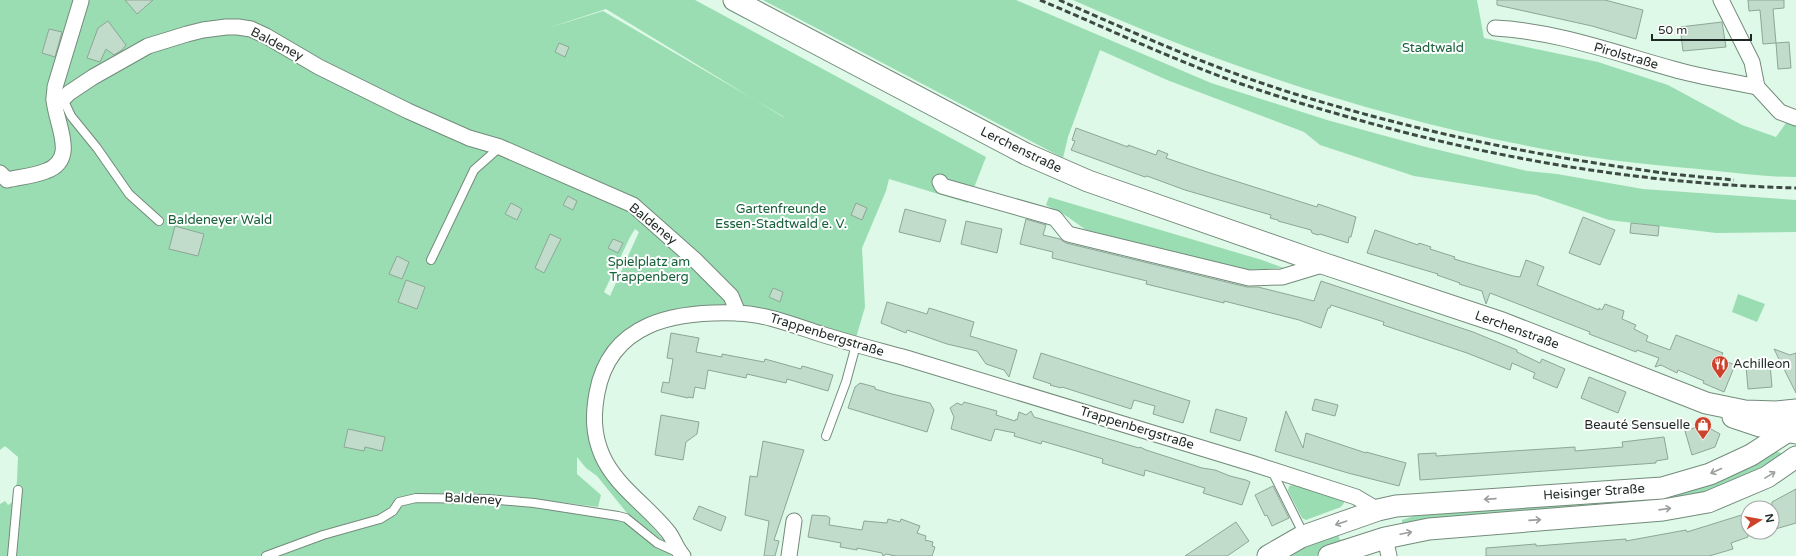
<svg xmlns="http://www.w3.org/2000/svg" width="1796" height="556" font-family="'Varela Round',sans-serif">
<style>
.green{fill:#9addb3;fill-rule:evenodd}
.building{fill:#c2dccb;stroke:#8da695}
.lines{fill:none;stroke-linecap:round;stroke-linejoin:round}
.lane-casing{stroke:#738b7b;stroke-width:10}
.street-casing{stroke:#738b7b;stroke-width:17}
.secondary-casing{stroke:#738b7b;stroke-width:23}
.lane{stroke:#fff;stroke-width:8}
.street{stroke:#fff;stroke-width:15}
.secondary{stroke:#fff;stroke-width:21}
.rail{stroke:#3d4942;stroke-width:3;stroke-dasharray:6 3;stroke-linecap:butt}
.oneway{stroke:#9a9f9c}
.labels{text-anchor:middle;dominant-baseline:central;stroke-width:4;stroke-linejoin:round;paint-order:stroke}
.street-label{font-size:13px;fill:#1f2923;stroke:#fefefe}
.park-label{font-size:13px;fill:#17613b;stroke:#fefefe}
.poi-label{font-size:13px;fill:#1f2923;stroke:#fefefe;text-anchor:start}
</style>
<rect width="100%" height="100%" fill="#def9e7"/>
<!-- green -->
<g class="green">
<path d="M0 0H695L986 157 968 203 889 179 886 191 862 248 865 307 856 338 768 311 744 306 729 286 734 310H711L622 341 591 429 636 509 668 545 627 513 597 476 586 468 577 457V474L601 495 598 507 511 496 512 505 558 510 618 520 631 524 672 556H0V504L5 501 8 505 14 501 17 481 18 457 5 446 0 450ZM606 9 783 117H784L603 11 545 29ZM635 229 639 232 610 296 604 292 630 237Z"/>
<polygon points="763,0 1016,0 1211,83 1327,120 1422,146 1527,171 1557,174 1643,189 1796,200 1796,232 1716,233 1609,220 1536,195 1414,176 1320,145 1304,132 1167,80 1100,50 1068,137 1063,158"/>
<path d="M1073 0H1477L1484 38 1598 62 1668 85 1742 125 1776 137 1786 123H1796V177C1760 177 1723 171 1687 168 1645 164 1602 160 1560 152 1392 122 1229 69 1073 0Z"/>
<polygon points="1049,197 1262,260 1284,268 1248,270 1086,230 1068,217 1046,205"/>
<polygon points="1738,294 1765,304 1757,322 1732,312"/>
<polygon points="1774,450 1783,454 1758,469 1698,498 1406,524 1402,523 1402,520 1414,516 1468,512 1554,501 1623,496"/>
<polygon points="1294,485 1343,499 1344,503 1341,507 1306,520 1302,518 1288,491 1289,486"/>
<polygon points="1336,529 1340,540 1348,538 1350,542 1316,556 1279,556"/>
</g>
<!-- building -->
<g class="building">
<polygon points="125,0 153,0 137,14"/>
<polygon points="1497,0 1605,0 1643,10 1636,39 1592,26 1497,5"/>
<polygon points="1748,0 1784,0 1784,8 1773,9 1776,43 1763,44 1760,10 1749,11"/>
<polygon points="108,21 126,45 122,50 114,55 106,49 100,62 87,58 98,28"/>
<polygon points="1722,22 1726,47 1683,51 1680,27"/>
<polygon points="49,29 62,32 55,57 42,53"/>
<polygon points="1789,42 1791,68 1778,69 1776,43"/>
<polygon points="559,43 569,47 565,57 555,52"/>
<polygon points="1076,128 1128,147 1128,145 1156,155 1158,150 1168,154 1166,158 1207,172 1317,207 1318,204 1356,217 1351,237 1349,237 1348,243 1320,234 1318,235 1312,233 1311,230 1278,221 1278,220 1270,218 1271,215 1185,190 1147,176 1145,177 1071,150 1075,141 1072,140"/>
<polygon points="568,196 577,201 573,210 563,205"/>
<polygon points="511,203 522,209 517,220 505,214"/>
<polygon points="856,203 867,208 862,220 851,215"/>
<polygon points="905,209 946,220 940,242 899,232"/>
<polygon points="1583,217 1615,230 1600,265 1569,253"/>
<polygon points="1026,219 1046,225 1043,235 1060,239 1066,243 1247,287 1258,287 1314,301 1321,281 1473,332 1517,350 1517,352 1540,363 1542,359 1565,369 1557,388 1533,378 1535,373 1512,363 1510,370 1467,353 1383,325 1384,322 1331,305 1330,308 1328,308 1321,328 1299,320 1224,301 1224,303 1146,284 1147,281 1052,258 1053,252 1020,244"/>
<polygon points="966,221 1002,229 997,253 961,244"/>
<polygon points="1631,223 1659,226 1658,236 1630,233"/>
<polygon points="175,226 204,234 198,256 169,249"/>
<polygon points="1375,230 1418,245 1419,243 1431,247 1430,249 1455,257 1454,259 1513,276 1520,277 1526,260 1544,267 1537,285 1599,310 1599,308 1602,310 1605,304 1624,311 1622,319 1636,325 1634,329 1648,336 1646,341 1670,350 1676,335 1723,353 1720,359 1735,365 1724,392 1703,383 1704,381 1678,370 1677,373 1661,365 1655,367 1659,358 1637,350 1636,352 1618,345 1589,334 1590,332 1490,293 1486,304 1482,291 1459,284 1460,283 1437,275 1438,274 1367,253"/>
<polygon points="550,234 561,239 544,273 535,268"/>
<polygon points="613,239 623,243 618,253 608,248"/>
<polygon points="397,256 409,262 402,279 389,274"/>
<polygon points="406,280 425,287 417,309 398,302"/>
<polygon points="773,288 783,292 780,302 769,297"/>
<polygon points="887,302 927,314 929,308 974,322 970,336 1017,350 1009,377 1004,370 986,364 977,351 947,344 907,330 906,333 881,323"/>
<polygon points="671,333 699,338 696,352 722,357 722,354 764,362 765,359 801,369 802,366 806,367 833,375 828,391 787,379 786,383 747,374 746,378 708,370 705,389 695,387 693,398 688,397 688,398 661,392 663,382 669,383 673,359 667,358"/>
<polygon points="1774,349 1790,355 1796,353 1796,393"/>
<polygon points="1041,353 1190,401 1183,423 1153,414 1155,406 1134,400 1131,409 1062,387 1061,388 1050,385 1051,384 1033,378"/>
<polygon points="1770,364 1772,387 1748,389 1746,366"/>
<polygon points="1589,377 1626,392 1618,413 1581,398"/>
<polygon points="860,383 875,387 875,389 892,394 930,403 934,410 927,432 848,408 855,387"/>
<polygon points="1315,399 1338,405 1335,416 1312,410"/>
<polygon points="964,402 997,411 996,415 1015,421 1016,419 1017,420 1019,412 1026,415 1031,411 1034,417 1139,448 1140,447 1146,450 1202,468 1215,470 1230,476 1246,480 1250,482 1242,505 1203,493 1205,488 1145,470 1144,476 1102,463 1103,459 1073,450 1042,441 1041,444 1014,436 1015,433 995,429 991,441 951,429 954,417 950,408 957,403 962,405"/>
<polygon points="1216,409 1247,418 1240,441 1210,432"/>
<polygon points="1286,411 1303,448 1306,433 1366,453 1366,452 1406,463 1399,486 1348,473 1275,451"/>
<polygon points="661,415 699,422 697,434 686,442 683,460 655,455"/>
<polygon points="1709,423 1711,429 1720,434 1715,447 1692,455 1685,431"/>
<polygon points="348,429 385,437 382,451 365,447 364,451 344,447"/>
<polygon points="1664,437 1668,459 1656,461 1656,463 1420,480 1418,454 1436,453 1436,456 1575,447 1575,451 1623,447 1622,442"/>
<polygon points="763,441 804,450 774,540 779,541 775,556 764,556 769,521 745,515 750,476 757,477"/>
<polygon points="1273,486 1289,518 1272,526 1267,515 1265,516 1255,495"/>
<polygon points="1796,489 1796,523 1772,530 1772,502"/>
<polygon points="699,506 726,517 721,531 693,519"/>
<polygon points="1748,513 1748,537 1731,543 1733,549 1709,556 1486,556 1486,548 1536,544 1536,546 1626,539 1626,541 1686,530 1687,532"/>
<polygon points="812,515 827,516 830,518 829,525 862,530 864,521 887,523 888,519 900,522 901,519 920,526 917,533 926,536 925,540 933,542 932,546 935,547 932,556 896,556 886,554 883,556 882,553 857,548 857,550 840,547 841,543 808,537"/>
<polygon points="1236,522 1249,541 1233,552 1227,556 1185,556"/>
</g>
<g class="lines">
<!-- lane casing -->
<g class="lane-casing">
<g id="lane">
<polyline points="63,99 71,116 97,148 129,194 159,221"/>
<polyline points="431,260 474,170 500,147"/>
<polyline points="826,436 846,382 856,345"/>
<polyline points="1272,471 1304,535"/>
<polyline points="12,556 18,490"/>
<polyline points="266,556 323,535 380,519 393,511 399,502 416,498 488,499 534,503 618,516 626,518 657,543 679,553"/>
</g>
</g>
<!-- street casing -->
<g class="street-casing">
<g id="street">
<polyline points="1721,0 1752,62 1757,87 1780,112 1796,118"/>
<path d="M1495 28C1556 31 1615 53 1673 69 1700 77 1729 81 1757 87"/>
<polyline points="54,100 63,99 69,93 93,77 148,46 187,34 203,30 226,27 238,27 251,29 266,36 319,67 408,111 469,138 500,147 633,205 694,259 731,296 738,313"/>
<path d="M0 173 7 180C20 177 34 176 46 171 79 159 55 123 54 99 54 95 55 91 55 87L81 1"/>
<polyline points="940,182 942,186 1055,218 1068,234 1249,278 1282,277 1325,264"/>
<polyline points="1385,538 1389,556"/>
<path d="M683 556C677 550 674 540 669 533 648 506 616 487 602 455 593 434 593 415 597 393 610 322 675 311 737 313 766 314 793 325 821 334 849 343 877 350 906 358L1254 464 1356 497 1378 510"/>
<polyline points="789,556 794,521"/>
</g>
</g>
<!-- secondary casing -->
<g class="secondary-casing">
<g id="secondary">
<polyline points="734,0 1026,154 1088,181 1325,264 1502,323 1706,403 1745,411 1776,412 1796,410"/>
<polyline points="1733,417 1760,426 1796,433"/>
<polyline points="1268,556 1301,537 1378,510 1396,506 1662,488 1710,474 1751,455 1796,426"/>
<polyline points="1329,556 1385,538 1429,529 1663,510 1708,502 1767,477 1796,457"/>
</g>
</g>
<!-- lane -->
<use href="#lane" class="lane"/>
<!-- street -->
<use href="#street" class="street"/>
<!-- secondary -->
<use href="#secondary" class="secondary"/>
<!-- rail -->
<g class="rail">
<path d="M1040 0C1090 21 1139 44 1189 64 1237 84 1288 100 1338 114 1487 158 1641 184 1796 188"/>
<path d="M1059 0C1137 34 1214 69 1295 94 1409 129 1525 154 1643 170 1673 175 1704 177 1734 180"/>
</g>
</g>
<!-- one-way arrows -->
<defs><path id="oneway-shaft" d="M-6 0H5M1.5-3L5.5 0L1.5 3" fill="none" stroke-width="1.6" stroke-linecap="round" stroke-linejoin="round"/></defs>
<g class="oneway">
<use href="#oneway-shaft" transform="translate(1716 471) rotate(156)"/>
<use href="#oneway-shaft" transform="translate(1770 475) rotate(-31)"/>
<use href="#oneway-shaft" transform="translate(1490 499) rotate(176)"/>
<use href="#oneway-shaft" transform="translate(1665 509) rotate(-8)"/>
<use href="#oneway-shaft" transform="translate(1535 520) rotate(-4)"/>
<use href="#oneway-shaft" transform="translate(1341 523) rotate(161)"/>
<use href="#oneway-shaft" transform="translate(1406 533) rotate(-12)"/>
</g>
<!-- icons -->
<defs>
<g id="restaurant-pin" transform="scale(0.9)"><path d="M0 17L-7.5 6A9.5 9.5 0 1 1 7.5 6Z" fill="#cd422b" stroke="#fefefe"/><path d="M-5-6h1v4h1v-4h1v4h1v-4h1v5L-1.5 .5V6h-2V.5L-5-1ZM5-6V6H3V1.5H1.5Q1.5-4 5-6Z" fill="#fff"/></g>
<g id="shop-pin" transform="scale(0.9)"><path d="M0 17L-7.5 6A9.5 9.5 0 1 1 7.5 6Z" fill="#cd422b" stroke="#fefefe"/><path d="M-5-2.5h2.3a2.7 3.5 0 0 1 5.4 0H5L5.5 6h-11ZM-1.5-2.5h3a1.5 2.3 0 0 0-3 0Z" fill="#fff"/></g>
</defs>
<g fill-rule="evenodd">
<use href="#restaurant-pin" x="1720" y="364"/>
<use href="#shop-pin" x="1703" y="425"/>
</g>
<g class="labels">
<!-- street labels -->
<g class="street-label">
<text transform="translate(277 44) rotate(27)">Baldeney</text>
<text transform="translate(1626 56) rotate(16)">Pirolstraße</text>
<text transform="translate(1021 150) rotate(26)">Lerchenstraße</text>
<text transform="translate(653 224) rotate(39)">Baldeney</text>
<text transform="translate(1517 330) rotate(20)">Lerchenstraße</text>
<text transform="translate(827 335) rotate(17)">Trappenbergstraße</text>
<text transform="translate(1137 428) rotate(17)">Trappenbergstraße</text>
<text transform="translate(1594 492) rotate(-4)">Heisinger Straße</text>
<text transform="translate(473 499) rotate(3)">Baldeney</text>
</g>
<!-- park labels -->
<g class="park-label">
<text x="1433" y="48">Stadtwald</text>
<text x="781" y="209">Gartenfreunde<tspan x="781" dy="15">Essen-Stadtwald e. V.</tspan></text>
<text x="220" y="220">Baldeneyer Wald</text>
<text x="649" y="262">Spielplatz am<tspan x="649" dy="15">Trappenberg</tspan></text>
</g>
<!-- poi labels -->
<g class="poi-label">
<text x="1733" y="364">Achilleon</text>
<text x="1690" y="425" text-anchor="end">Beauté Sensuelle</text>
</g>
</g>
<!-- north arrow -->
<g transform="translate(1760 520) rotate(79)"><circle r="19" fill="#fefefe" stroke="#a5a9a6"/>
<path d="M0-3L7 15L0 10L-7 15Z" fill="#cd422b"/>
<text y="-6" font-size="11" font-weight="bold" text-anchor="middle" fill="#1f2923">N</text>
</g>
<!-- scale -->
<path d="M1652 34v6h99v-6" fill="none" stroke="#1f2923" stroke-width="2"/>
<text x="1658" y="34" font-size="12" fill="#1f2923" stroke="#fefefe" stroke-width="3" paint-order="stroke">50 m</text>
</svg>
